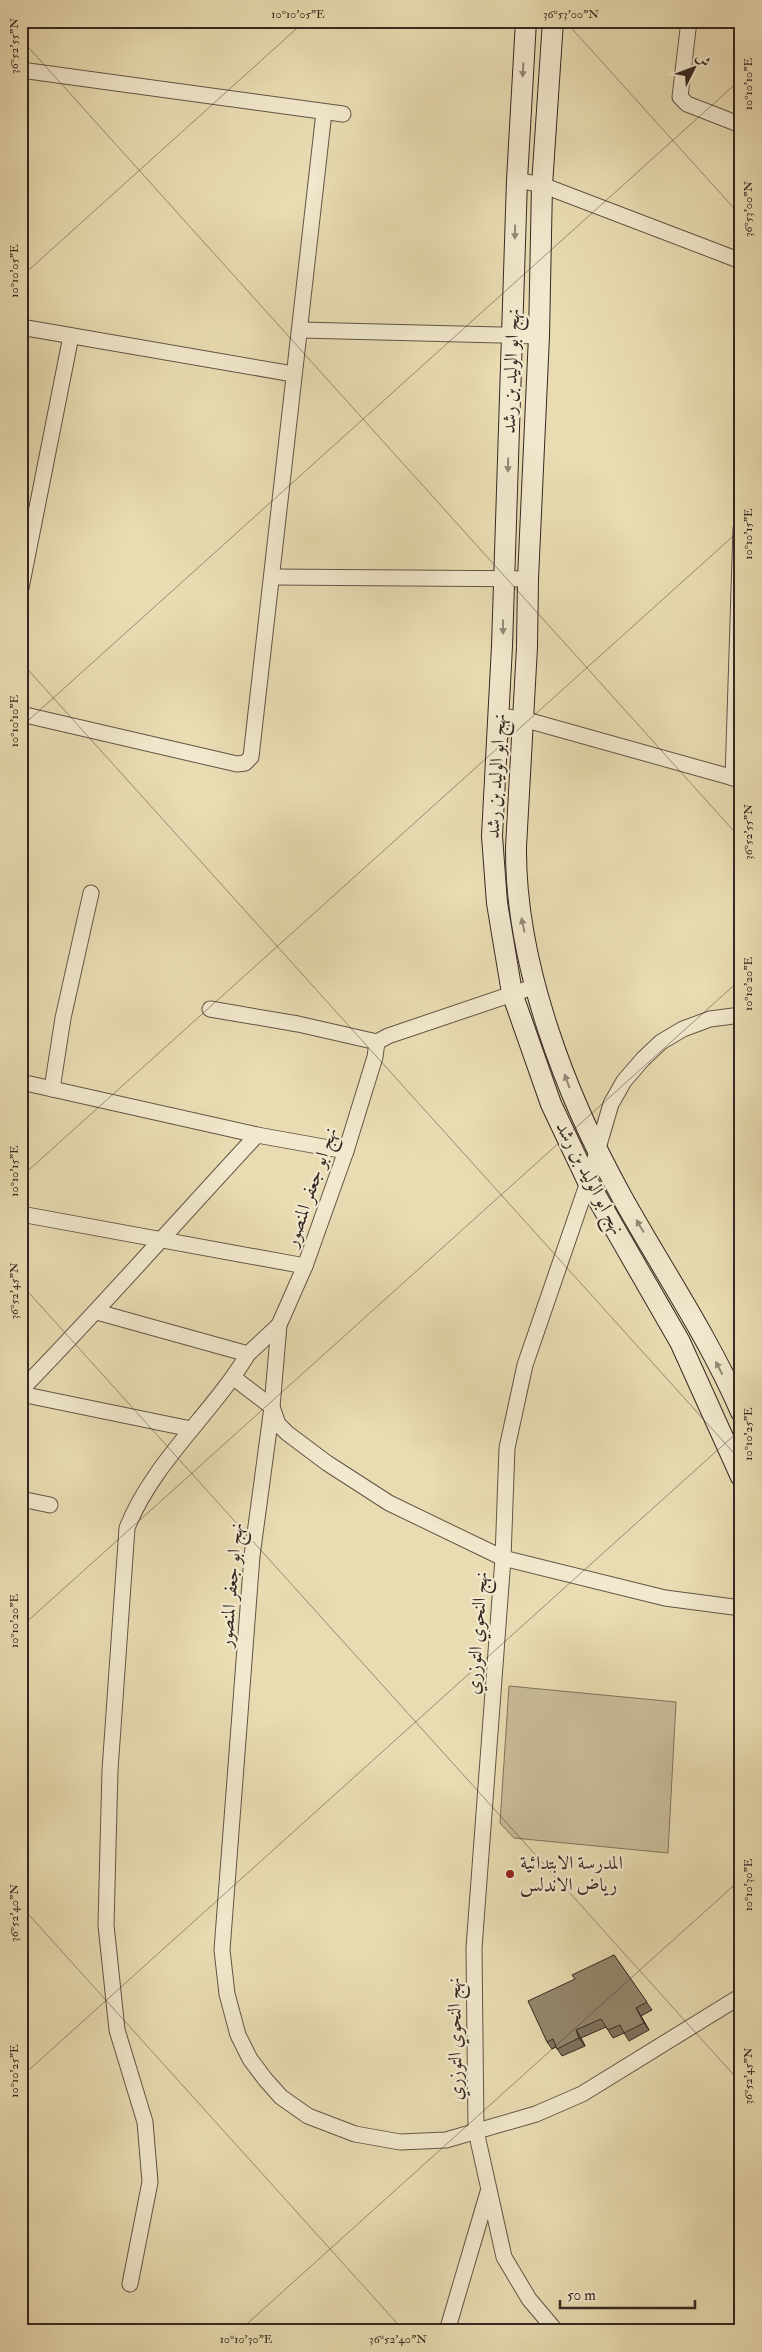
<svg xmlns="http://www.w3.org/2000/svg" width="762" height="2352" font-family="'IM FELL Double Pica',Amiri,serif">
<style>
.green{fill:#cabd9a;stroke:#80725e}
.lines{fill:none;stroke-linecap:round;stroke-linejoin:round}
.street-casing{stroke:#625546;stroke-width:17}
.secondary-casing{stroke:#352822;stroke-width:22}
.street{stroke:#f1e8cd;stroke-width:15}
.secondary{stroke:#f1e8cd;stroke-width:20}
.wall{fill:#7e735e;stroke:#352822}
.shaded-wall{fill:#675e4c;stroke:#352822}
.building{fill:#93866d;stroke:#352822}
.oneway{fill:#938878}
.ticks{fill:none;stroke:#352822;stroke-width:1;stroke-opacity:0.45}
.poi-dot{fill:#8f2418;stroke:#f1e8cd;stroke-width:2}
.labels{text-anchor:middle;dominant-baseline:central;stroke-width:4.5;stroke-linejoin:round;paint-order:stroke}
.street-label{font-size:19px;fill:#352822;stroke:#f1e8cd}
.poi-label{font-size:19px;fill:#352822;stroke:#f1e8cd;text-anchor:start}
.neatline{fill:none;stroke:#352822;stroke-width:2}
.ticks-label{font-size:12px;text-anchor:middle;fill:#352822}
</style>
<rect width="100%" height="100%" fill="#e9dcb2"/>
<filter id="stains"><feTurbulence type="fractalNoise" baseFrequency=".004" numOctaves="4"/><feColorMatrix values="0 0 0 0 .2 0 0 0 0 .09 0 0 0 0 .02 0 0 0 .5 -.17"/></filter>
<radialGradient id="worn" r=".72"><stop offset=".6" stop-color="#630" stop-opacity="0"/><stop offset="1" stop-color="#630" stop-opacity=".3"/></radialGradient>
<!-- green -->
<polygon class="green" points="509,1686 676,1702 668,1853 514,1838 500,1823"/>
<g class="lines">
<!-- street casing -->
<g class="street-casing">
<g id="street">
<polyline points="689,21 680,97 687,104 741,125"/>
<polyline points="21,70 343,114"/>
<polyline points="517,180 542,185 741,261"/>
<polyline points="21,327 293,374"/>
<polyline points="300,330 539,336"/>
<polyline points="273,577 528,579"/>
<polyline points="21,588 71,336"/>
<polyline points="21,714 237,764 245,763 251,757 324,112"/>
<polyline points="500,716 523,719 741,780"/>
<polyline points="733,778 741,528"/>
<polyline points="536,986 388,1036 377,1042 375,1057 346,1151 305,1266 279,1325 272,1407 252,1556 222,1950 227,1994 238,2035 250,2059 265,2079 281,2097 308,2116 355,2134 400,2142 446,2140 536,2114 582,2094 741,1996"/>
<polyline points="210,1009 298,1024 377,1042"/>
<polyline points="21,1082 257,1135 346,1151"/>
<polyline points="52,1089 63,1018 91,893"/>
<polyline points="21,1214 305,1266"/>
<polyline points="97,1312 248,1354 279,1325"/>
<polyline points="234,1378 272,1407 278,1424 287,1433 327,1463 389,1503 503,1558 665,1598 741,1608"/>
<path d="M21 1390C102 1307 178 1220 257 1135"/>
<polyline points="21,1394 191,1429"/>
<polyline points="21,1499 50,1505"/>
<path d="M130 2284 150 2182 145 2122 117 2030 106 1925 110 1770 127 1528C153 1462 212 1414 248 1354"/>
<polyline points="447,2331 488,2192"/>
<polyline points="556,2331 529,2299 504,2257 476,2131 474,1948 503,1558 507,1448 525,1365 588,1182 611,1104 624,1081 643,1059 661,1042 683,1029 710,1019 741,1015"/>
</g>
</g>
<!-- secondary casing -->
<g class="secondary-casing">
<g id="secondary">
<polyline points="526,21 517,180 502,646 492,836 497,903 512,993 551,1104 588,1182 680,1342 741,1477"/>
<path d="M553 21 542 185 539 336 528 579 527 647 516 847C515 964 566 1096 622 1197 662 1269 708 1336 741 1412"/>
</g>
</g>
<!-- street -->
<use href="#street" class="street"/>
<!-- secondary -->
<use href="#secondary" class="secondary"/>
</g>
<!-- wall -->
<polygon class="wall" points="614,1955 652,2010 641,2016 649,2030 629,2041 624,2033 613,2038 606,2027 581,2038 585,2046 562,2056 556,2047 552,2049 547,2042 575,1979"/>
<!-- shaded-wall -->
<g class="shaded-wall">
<polygon points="636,2008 641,2016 649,2030 644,2023"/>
<polygon points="576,2030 581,2038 585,2046 579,2038"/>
</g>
<!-- building -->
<polygon class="building" points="614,1955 647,2002 636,2008 644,2023 624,2033 620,2025 608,2030 601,2019 576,2030 579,2038 557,2049 553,2039 547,2042 528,2001 575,1979 572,1975"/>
<!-- one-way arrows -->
<defs><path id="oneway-solid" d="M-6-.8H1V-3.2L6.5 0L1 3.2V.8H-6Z" transform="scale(1.25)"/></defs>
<g class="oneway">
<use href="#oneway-solid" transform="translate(523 70) rotate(93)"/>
<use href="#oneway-solid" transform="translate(515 232) rotate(91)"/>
<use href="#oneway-solid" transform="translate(508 465) rotate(92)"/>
<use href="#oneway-solid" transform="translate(503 627) rotate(90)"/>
<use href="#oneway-solid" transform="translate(523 925) rotate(-102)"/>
<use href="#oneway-solid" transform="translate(567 1081) rotate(-110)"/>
<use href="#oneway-solid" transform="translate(640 1226) rotate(-121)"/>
<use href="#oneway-solid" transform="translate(719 1368) rotate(-117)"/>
</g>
<!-- ticks -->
<path class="ticks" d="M565 21 741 216M21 39 741 839M21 277 305 21M21 662 741 1461M21 727 741 79M21 1177 741 529M21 1284 741 2083M21 1627 741 979M21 1906 404 2331M21 2077 741 1429M239 2331 741 1879M739 2331 741 2329"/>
<!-- markers -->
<circle class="poi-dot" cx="510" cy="1874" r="5"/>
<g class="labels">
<!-- street labels -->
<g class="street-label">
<text transform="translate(511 371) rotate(-88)">نهج ابو الوليد بن رشد</text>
<text transform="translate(496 776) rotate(-87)">نهج ابو الوليد بن رشد</text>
<text transform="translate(590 1178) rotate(62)">نهج ابو الوليد بن رشد</text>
<text transform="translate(311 1187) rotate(-71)">نهج ابو جعفر المنصور</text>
<text transform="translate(231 1585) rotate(-85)">نهج ابو جعفر المنصور</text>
<text transform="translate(477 1633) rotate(-86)">نهج النحوي التوزري</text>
<text transform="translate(455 2039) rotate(-91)">نهج النحوي التوزري</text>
</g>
<!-- poi labels -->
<g class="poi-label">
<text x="520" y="1863">المدرسة الابتدائية<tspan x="520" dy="22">رياض الاندلس</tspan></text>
</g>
</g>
<!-- margin -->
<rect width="762" height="2352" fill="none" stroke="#e9dcb2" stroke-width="55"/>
<!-- north arrow -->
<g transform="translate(694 68) rotate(48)" stroke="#f1e8cd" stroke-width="4" paint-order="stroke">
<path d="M0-4L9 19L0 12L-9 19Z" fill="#352822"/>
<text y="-8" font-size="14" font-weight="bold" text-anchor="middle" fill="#352822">ش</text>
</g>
<!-- scale -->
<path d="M560 2300v8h135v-8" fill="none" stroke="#352822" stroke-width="2.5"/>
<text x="567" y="2300" font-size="15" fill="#352822" stroke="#f1e8cd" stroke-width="4" paint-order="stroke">50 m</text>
<rect x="28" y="28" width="706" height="2296" class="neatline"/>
<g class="ticks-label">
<text x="298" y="18">10°10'05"E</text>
<text x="571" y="18">36°53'00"N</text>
<text transform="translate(14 46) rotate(-90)" y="4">36°52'55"N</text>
<text transform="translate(748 84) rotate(-90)" y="4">10°10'10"E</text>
<text transform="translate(748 209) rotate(-90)" y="4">36°53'00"N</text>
<text transform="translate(14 271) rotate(-90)" y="4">10°10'05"E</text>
<text transform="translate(748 534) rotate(-90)" y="4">10°10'15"E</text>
<text transform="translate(14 721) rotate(-90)" y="4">10°10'10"E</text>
<text transform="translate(748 832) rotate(-90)" y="4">36°52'55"N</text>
<text transform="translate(748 984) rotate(-90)" y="4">10°10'20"E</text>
<text transform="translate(14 1171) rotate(-90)" y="4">10°10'15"E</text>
<text transform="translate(14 1291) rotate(-90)" y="4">36°52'45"N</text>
<text transform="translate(748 1434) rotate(-90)" y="4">10°10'25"E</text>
<text transform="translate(14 1621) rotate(-90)" y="4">10°10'20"E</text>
<text transform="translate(748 1885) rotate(-90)" y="4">10°10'30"E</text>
<text transform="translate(14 1913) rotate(-90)" y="4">36°52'40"N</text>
<text transform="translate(14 2071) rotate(-90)" y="4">10°10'25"E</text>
<text transform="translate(748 2076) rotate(-90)" y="4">36°52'45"N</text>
<text x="246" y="2343">10°10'30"E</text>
<text x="398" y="2343">36°52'40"N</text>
</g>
<rect width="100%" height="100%" filter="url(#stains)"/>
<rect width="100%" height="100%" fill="url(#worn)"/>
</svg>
